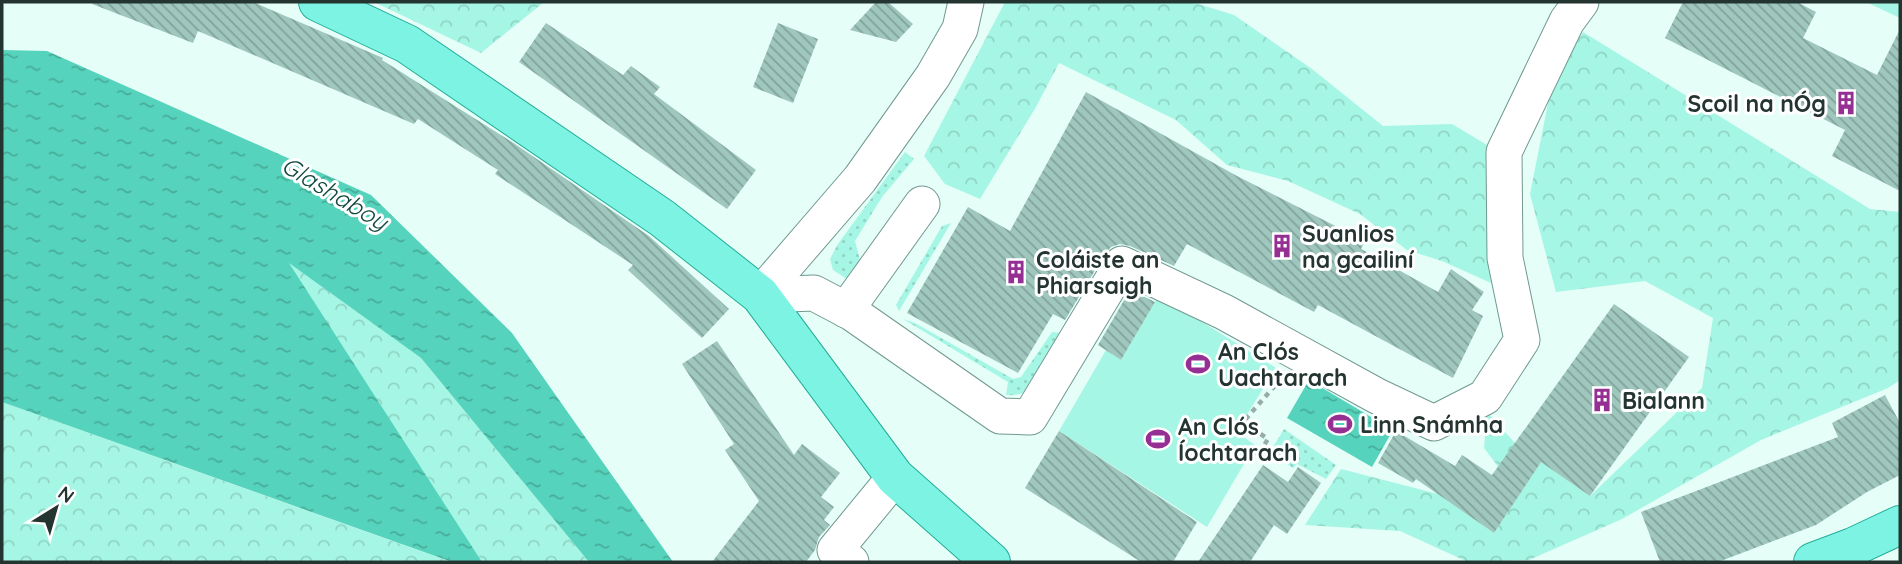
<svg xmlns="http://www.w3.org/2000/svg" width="1902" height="564" font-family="Quicksand,sans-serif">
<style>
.green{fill:url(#green-dots)}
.forest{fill:url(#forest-crowns)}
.pitch{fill:#a6f6e5}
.water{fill:url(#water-ripples)}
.building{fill:url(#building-back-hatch)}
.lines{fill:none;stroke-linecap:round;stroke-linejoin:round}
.minor-casing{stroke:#729990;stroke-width:37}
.major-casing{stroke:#25ac98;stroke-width:40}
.path{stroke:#97aca8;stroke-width:4.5;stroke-dasharray:5 5;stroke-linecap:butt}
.minor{stroke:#fff;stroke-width:35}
.major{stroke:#7df4e3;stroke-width:38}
.labels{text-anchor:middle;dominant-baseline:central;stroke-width:6;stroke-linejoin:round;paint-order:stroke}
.poi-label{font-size:23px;font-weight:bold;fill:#243431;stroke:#fff;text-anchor:start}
.water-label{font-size:24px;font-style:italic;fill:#12493f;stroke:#fff}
</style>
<defs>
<pattern id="green-dots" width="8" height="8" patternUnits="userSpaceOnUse" patternTransform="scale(1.75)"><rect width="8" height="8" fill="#a6f6e5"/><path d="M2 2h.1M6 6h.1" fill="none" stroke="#8fd4c5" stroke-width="1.8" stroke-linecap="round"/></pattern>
<pattern id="forest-crowns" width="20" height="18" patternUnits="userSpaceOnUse" patternTransform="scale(1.75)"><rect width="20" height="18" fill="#a6f6e5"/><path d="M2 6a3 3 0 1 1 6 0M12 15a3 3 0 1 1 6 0" fill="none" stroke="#8fd4c5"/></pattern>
<pattern id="water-ripples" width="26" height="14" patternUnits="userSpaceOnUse" patternTransform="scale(1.75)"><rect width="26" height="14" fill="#56d3bc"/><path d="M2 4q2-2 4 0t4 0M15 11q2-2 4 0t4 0" fill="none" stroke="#47ac99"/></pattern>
<pattern id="building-back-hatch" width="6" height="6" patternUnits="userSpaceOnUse" patternTransform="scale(1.75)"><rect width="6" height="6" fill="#9fc7bd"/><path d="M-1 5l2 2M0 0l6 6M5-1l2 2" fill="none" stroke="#81a29a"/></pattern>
</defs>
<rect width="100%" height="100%" fill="#e5fef8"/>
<!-- green -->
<g class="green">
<polygon points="905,152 914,159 882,197 855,241 860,260 856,285 833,270 830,259 838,244"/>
<polygon points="951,223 899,311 896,305 942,226"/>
<path d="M903 319 915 323 1013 379 1021 377 1052 332 1072 334C1056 359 1041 398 1006 395L1008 382Z"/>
<polygon points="1284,429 1336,465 1326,479 1297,464 1293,468 1270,452"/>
</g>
<!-- forest -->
<g class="forest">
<polygon points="374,2 544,2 481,53"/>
<polygon points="1005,2 1192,2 1234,15 1312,69 1383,126 1452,124 1492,148 1487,253 1491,283 1442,261 1407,250 1360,214 1288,181 1227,165 1176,120 1059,63 1036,107 980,199 945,184 924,156"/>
<polygon points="1583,32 1870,209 1900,212 1900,380 1888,388 1761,440 1622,519 1529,560 1468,562 1400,531 1305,525 1341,469 1438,494 1494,533 1519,494 1484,448 1487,412 1515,443 1590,496 1702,388 1713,318 1645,281 1556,292 1530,194 1552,83"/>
<polygon points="287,261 421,358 589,562 482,562"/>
<polygon points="2,402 451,562 2,562"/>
</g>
<!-- pitch -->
<g class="pitch">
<polygon points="1866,2 1900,2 1900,18"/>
<polygon points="1159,295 1276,368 1236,432 1255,445 1207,527 1059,431 1106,350 1121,360"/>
</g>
<!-- water -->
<g class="water">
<polygon points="2,50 47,51 371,195 512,333 673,562 589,562 421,358 289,263 482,562 452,562 2,402"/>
<polygon points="1309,380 1393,430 1372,467 1287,418"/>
</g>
<!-- building -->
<g class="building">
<polygon points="93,2 253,2 383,58 382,60 515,144 649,236 729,309 702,338 628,270 633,265 495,174 498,170 418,119 414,124 198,31 193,43 92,4"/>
<polygon points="876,2 888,2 913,24 896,42 850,30"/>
<polygon points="1683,2 1797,2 1816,12 1803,38 1877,75 1900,29 1900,191 1832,156 1845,130 1665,38"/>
<polygon points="546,23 623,75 631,66 660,87 654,94 756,170 727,209 519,62"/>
<polygon points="778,23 818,39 793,103 753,87"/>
<polygon points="1086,92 1237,176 1365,241 1361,249 1438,292 1451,269 1484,292 1472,310 1483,316 1453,378 1318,305 1314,312 1187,244 1174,266 1130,246 1120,244 1111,247 1105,254 1065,320 1053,314 1018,373 907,313 968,207 1010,231"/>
<polygon points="1130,290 1155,302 1121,360 1098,345"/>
<polygon points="1614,304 1689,357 1590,496 1541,462 1494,533 1416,479 1413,483 1378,463 1396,431 1455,466 1462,455 1492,475"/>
<polygon points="717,341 794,455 802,444 840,473 821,497 834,507 824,520 830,525 819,537 815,550 806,562 712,562 759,501 725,450 734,444 682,364"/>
<polygon points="1885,395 1900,423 1900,475 1867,492 1816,525 1718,562 1660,562 1641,512 1838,437 1832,423"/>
<polygon points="1059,431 1197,522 1173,562 1141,562 1025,488"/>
<polygon points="1263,465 1288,482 1298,467 1321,483 1287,534 1274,525 1250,562 1198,562"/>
</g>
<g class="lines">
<!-- minor casing -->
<g class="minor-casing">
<g id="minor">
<polyline points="760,295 814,293 852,313 1000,416 1030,417 1122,264 1224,312 1377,396 1434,423 1485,397 1522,340 1505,258 1504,152 1567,21 1581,2"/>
<polyline points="760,295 860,179 933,76 960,29 966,2"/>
<polyline points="846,310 922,204"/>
<polyline points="851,562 835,550 895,477"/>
</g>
</g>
<!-- major casing -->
<g class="major-casing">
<g id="major">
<polyline points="318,2 407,44 662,218 760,295 895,477 991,562"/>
<polyline points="1813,562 1853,547 1900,525"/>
</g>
</g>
<!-- path -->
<polyline class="path" points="1252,451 1258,455 1268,439 1243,422 1279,381"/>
<!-- minor -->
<use href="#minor" class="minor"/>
<!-- major -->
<use href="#major" class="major"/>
</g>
<!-- icons -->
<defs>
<g id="building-bare" transform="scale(1.89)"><path d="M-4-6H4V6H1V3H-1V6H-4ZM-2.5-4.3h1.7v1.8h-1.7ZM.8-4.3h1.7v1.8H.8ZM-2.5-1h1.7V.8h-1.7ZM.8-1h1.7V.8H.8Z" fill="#962f93" stroke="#fff" stroke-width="2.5" paint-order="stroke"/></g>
<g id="stadium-bare" transform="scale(1.89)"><path d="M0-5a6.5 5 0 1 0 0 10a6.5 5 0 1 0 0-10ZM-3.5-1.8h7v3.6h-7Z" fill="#962f93" stroke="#fff" stroke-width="2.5" paint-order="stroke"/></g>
</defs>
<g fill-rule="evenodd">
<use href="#building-bare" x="1846" y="103"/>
<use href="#building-bare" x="1282" y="246"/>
<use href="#building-bare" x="1016" y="272"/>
<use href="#stadium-bare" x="1198" y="364"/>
<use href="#building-bare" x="1602" y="400"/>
<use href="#stadium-bare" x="1340" y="424"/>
<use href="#stadium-bare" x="1158" y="439"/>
</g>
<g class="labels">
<!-- poi labels -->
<g class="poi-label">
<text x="1826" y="103" text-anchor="end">Scoil na nÓg</text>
<text x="1302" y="233">Suanlios<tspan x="1302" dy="26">na gcailiní</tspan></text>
<text x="1036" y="259">Coláiste an<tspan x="1036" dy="26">Phiarsaigh</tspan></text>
<text x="1218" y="351">An Clós<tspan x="1218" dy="26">Uachtarach</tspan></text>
<text x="1622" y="400">Bialann</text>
<text x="1360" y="424">Linn Snámha</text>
<text x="1178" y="426">An Clós<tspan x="1178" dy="26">Íochtarach</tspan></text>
</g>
<!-- water labels -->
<g class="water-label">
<text transform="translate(335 193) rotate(31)">Glashaboy</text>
</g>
</g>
<!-- border -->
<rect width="1902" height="564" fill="none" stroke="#243431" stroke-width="7"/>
<!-- north arrow -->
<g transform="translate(56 508) rotate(37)" stroke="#ffffff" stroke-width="5" paint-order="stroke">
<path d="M0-5L12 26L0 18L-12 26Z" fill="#243431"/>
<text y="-10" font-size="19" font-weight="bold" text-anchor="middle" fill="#243431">N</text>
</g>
</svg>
